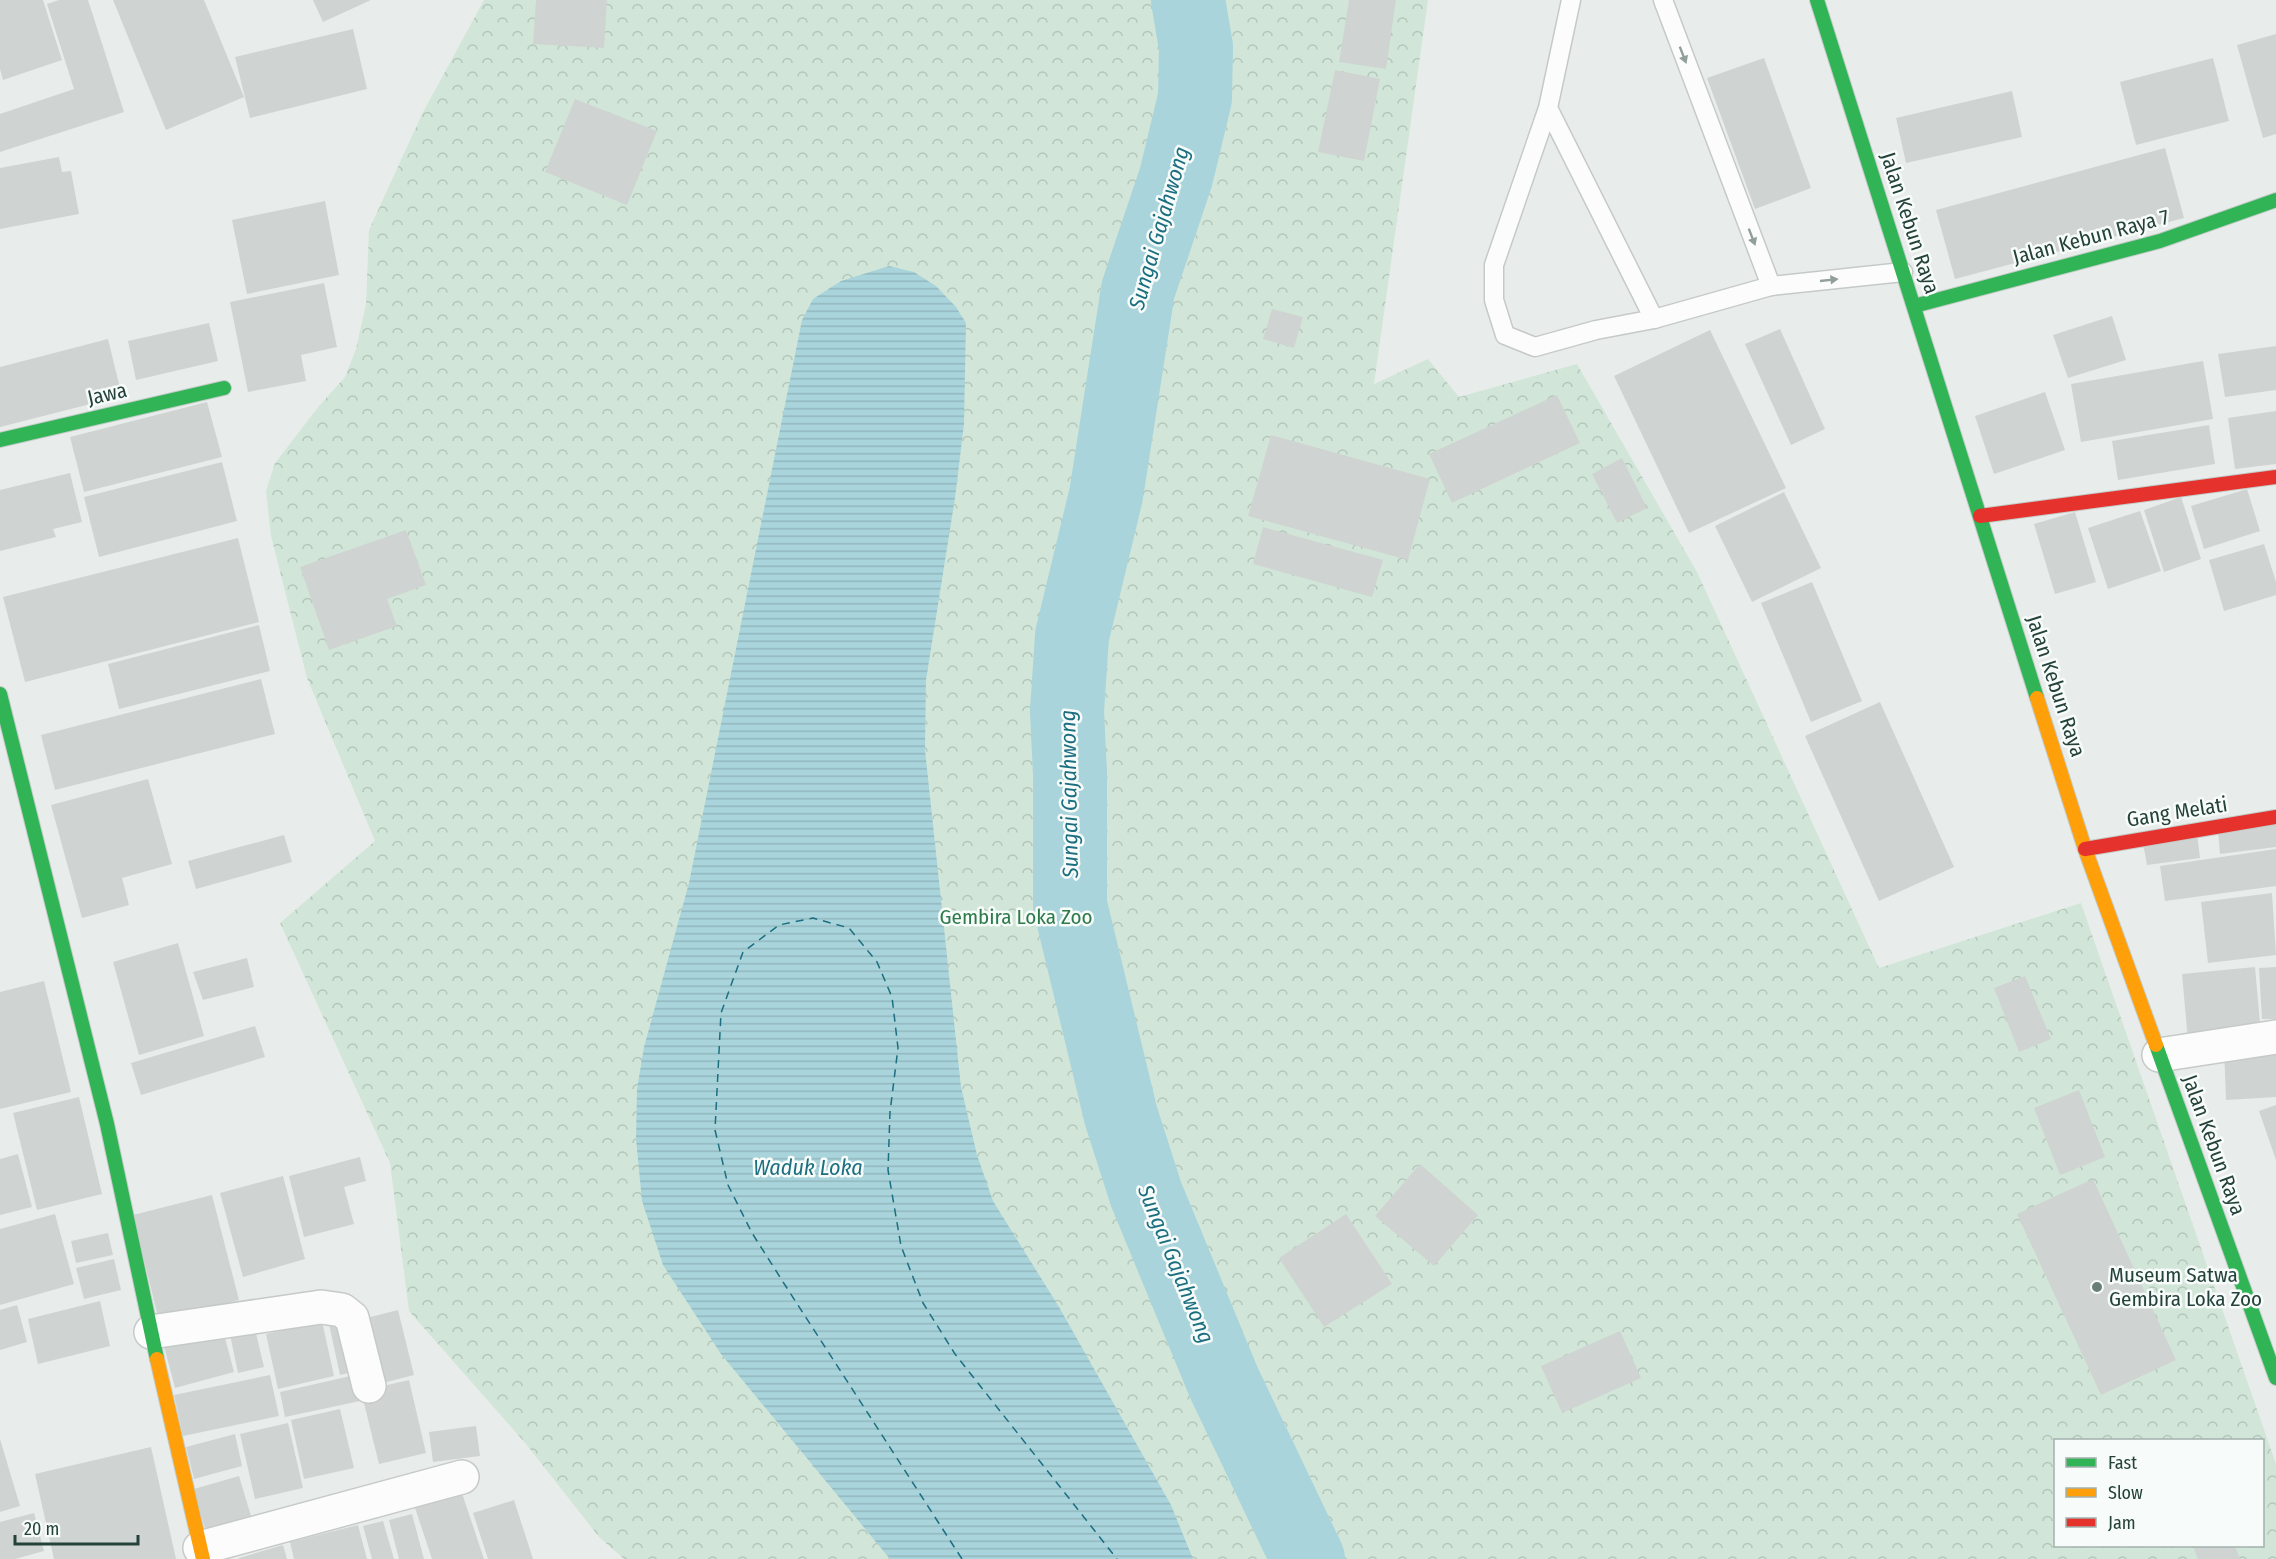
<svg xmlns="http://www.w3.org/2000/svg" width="2276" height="1559" font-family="'Fira Sans Condensed',sans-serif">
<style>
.park{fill:url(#park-crowns);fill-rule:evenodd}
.water{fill:url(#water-rules)}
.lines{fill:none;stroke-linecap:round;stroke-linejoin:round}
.river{stroke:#a9d4db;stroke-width:74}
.ferry{stroke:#1c6f80;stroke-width:1.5;stroke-dasharray:8 6;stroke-linecap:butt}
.building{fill:#cfd4d2}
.lane-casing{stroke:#c5cac8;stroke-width:21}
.street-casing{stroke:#c5cac8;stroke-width:36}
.fast-casing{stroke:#c3cbc8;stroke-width:16}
.slow-casing{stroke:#c3cbc8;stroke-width:16}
.jam-casing{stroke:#c3cbc8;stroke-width:16}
.lane{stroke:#fcfcfc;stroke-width:18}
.street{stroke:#fcfcfc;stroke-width:33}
.fast{stroke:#30b455;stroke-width:14}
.slow{stroke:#ff9f0a;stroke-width:14}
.jam{stroke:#e5322d;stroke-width:14}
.oneway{fill:#909f9b}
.poi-dot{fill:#697e78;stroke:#f7fbf9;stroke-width:2}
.labels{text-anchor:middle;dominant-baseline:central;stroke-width:5;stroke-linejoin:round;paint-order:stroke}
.street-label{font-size:21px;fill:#24423a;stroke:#f7fbf9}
.park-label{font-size:21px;fill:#2d7a4b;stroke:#f7fbf9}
.poi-label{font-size:21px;fill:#24423a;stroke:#f7fbf9;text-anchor:start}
.water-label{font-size:22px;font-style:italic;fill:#1c6f80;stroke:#f7fbf9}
</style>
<defs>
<pattern id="park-crowns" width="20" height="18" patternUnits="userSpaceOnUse" patternTransform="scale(1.5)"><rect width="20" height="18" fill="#d1e6d8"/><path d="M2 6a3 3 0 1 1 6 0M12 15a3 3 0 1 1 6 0" fill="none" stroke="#b3c6ba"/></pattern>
<pattern id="water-rules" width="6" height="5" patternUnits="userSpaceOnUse" patternTransform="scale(1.5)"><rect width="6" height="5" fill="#a9d4db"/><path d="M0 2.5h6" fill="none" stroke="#91b7bd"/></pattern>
</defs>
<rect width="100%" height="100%" fill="#e8edeb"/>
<!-- park -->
<path class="park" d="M484 0H1428L1374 384 1428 359 1459 397 1577 364 1697 572 1879 968 2081 903 2276 1464V1559H624L599 1537 526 1444 409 1311 390 1163 280 923 375 841 307 678 271 536 266 491 275 463 319 406 345 377 356 349 366 304 369 230 422 114ZM2056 1440H2262V1546H2056Z"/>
<!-- water -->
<polygon class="water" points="889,266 914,272 936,286 956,307 966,323 964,424 955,498 926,680 925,750 961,1087 977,1155 993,1201 1059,1307 1171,1505 1193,1559 890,1559 721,1354 663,1265 642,1201 636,1139 637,1089 644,1047 689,883 802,320 813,299 841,281"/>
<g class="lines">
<!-- river -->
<polyline class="river" points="1188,0 1196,47 1195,98 1176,177 1138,290 1106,495 1072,636 1067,711 1070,774 1070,905 1121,1116 1146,1194 1224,1383 1308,1559"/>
<!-- ferry -->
<polyline class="ferry" points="962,1559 785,1285 752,1233 728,1185 715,1130 721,1013 743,952 779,925 813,918 849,928 877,962 892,997 898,1048 890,1112 888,1170 901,1246 923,1303 955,1354 1117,1559"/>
</g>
<!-- building -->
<g class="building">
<polygon points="0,0 43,0 62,60 3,80 0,69"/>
<polygon points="59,0 88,0 124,112 0,152 0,114 74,89 47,4"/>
<polygon points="113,0 204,0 244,97 166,130"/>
<polygon points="313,0 371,0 323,22"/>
<polygon points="536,0 607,0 604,48 533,44"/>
<polygon points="1349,0 1396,0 1386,69 1339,62"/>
<polygon points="353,29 367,89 250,118 235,57"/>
<polygon points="2276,34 2276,134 2263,138 2237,45"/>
<polygon points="1764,58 1811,188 1755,209 1707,78"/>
<polygon points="2213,58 2229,121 2136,145 2120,82"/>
<polygon points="1335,70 1380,79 1364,161 1318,152"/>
<polygon points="2012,91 2022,137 1906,163 1896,118"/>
<polygon points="575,99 657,131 627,205 545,172"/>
<polygon points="2165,148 2184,218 1955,279 1936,210"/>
<polygon points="59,157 62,172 71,171 79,214 0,229 0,168"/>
<polygon points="325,201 339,275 247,294 232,220"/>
<polygon points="324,283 337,347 301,355 306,381 248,392 230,302"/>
<polygon points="1272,309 1303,317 1294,348 1263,339"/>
<polygon points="2112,316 2126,360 2068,378 2053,335"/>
<polygon points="209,323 218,361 136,380 128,341"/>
<polygon points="1780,329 1825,429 1791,445 1745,344"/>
<polygon points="1710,330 1786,488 1689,533 1614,376"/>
<polygon points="108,339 122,396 0,427 0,367"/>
<polygon points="2276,346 2276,390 2225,397 2218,354"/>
<polygon points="2203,361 2213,419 2081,442 2071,384"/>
<polygon points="2045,392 2065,450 1994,474 1975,416"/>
<polygon points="1557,395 1580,443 1452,503 1429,454"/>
<polygon points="207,402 222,457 84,492 70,437"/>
<polygon points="2276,411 2276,464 2235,469 2228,418"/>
<polygon points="2209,425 2215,464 2118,480 2112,441"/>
<polygon points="1271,435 1430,479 1408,560 1248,516"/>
<polygon points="1622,458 1647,508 1617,523 1592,474"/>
<polygon points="222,462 237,521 99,557 84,497"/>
<polygon points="70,473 82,522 53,529 56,537 0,551 0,490"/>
<polygon points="2247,489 2260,531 2204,549 2191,506"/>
<polygon points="1784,492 1821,568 1752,602 1715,526"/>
<polygon points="2181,497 2201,559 2164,572 2144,510"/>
<polygon points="2140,511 2161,571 2108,589 2088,528"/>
<polygon points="2075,512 2096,582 2055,594 2034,524"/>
<polygon points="1263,527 1383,560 1372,597 1253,564"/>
<polygon points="406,530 426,585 387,599 397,626 329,650 300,567"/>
<polygon points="238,538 259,622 25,682 3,597"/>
<polygon points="2264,544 2276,582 2276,595 2224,611 2209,560"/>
<polygon points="1812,582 1862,701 1811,722 1761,603"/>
<polygon points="259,625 270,671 119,709 108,664"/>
<polygon points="261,679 275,734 55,790 41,735"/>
<polygon points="1880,702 1954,867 1879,901 1805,736"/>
<polygon points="148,779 172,864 122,878 129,905 82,918 51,805"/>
<polygon points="2276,822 2276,847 2220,854 2218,829"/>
<polygon points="2197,834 2200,858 2147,865 2143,843"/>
<polygon points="284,835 292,862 196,889 188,861"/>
<polygon points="2276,849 2276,886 2165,901 2160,866"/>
<polygon points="2272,893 2276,955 2208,963 2201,902"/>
<polygon points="178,943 204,1036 139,1055 113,962"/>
<polygon points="247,958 254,987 203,1000 193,972"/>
<polygon points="2255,967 2261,1034 2188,1041 2182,974"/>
<polygon points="2276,967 2276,1019 2262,1019 2259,968"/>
<polygon points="2025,976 2051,1039 2019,1052 1994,988"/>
<polygon points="44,981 71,1092 0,1109 0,992"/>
<polygon points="255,1026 265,1057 141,1095 131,1063"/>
<polygon points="2276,1044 2276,1097 2226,1100 2224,1047"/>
<polygon points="2079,1090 2105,1157 2060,1175 2034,1108"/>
<polygon points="79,1097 102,1194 37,1210 13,1113"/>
<polygon points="2276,1105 2276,1160 2259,1111"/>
<polygon points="18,1154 32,1207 0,1215 0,1159"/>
<polygon points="360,1157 366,1181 344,1187 354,1224 304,1237 289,1176"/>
<polygon points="1420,1164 1478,1215 1434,1266 1375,1216"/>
<polygon points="283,1176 305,1259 243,1277 220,1193"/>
<polygon points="2093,1179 2176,1360 2101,1395 2017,1214"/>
<polygon points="212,1195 239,1300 159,1321 133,1215"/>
<polygon points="55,1214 74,1284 0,1305 0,1229"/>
<polygon points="1346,1214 1392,1284 1324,1327 1279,1258"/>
<polygon points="108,1233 113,1255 76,1263 71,1241"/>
<polygon points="114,1259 121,1290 84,1299 76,1268"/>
<polygon points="100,1301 110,1346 38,1364 28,1319"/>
<polygon points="17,1305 27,1342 0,1350 0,1310"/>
<polygon points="398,1310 414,1375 371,1386 355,1321"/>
<polygon points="350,1319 361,1370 340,1375 329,1324"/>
<polygon points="322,1321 334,1376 278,1389 266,1334"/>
<polygon points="254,1325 264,1367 238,1373 229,1330"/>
<polygon points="222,1326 234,1372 175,1388 163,1342"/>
<polygon points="1620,1331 1641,1378 1562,1413 1541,1366"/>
<polygon points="270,1375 279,1416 183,1436 174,1395"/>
<polygon points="355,1375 360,1401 285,1417 280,1392"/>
<polygon points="409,1380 426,1453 379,1464 361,1391"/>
<polygon points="340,1409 354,1468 304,1479 291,1420"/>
<polygon points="288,1423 303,1488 255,1499 240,1434"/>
<polygon points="476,1426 480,1456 433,1462 429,1432"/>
<polygon points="235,1434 242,1466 194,1479 186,1447"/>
<polygon points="0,1439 20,1506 0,1512"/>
<polygon points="151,1447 176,1559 54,1559 35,1474"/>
<polygon points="239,1476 251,1516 205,1529 194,1489"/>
<polygon points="462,1493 484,1559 432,1559 415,1508"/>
<polygon points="514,1500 533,1559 488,1559 473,1513"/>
<polygon points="34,1513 44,1551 15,1559 0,1559 0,1522"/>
<polygon points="412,1514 424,1559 399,1559 389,1520"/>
<polygon points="383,1521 394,1559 372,1559 363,1526"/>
<polygon points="358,1525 367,1559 294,1559 290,1542"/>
<polygon points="283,1545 287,1559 239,1559 239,1558"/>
<polygon points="2193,1546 2235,1546 2240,1559 2198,1559"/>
</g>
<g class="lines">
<!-- lane casing -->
<g class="lane-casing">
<g id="lane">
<polyline points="1663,0 1771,286"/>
<polyline points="1548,108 1654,319 1596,330 1535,347 1505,335 1494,300 1494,265 1548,108 1571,0"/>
<polyline points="1654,319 1771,286 1903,272"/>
</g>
</g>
<!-- street casing -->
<g class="street-casing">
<g id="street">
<polyline points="2159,1055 2276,1037"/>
<polyline points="151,1332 321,1307 342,1310 352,1318 369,1386"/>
<polyline points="200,1548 462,1477"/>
</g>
</g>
<!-- fast casing -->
<g class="fast-casing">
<g id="fast">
<polyline points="1817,0 2037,698"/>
<polyline points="1914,306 2160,241 2276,200"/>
<polyline points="0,440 224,388"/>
<polyline points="0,694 107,1124 157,1359"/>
<polyline points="2156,1045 2276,1378"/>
</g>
</g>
<!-- slow casing -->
<g class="slow-casing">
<g id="slow">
<polyline points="2037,698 2085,849 2156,1045"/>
<polyline points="157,1359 203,1559"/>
</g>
</g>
<!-- jam casing -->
<g class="jam-casing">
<g id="jam">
<polyline points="1980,516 2276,477"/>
<polyline points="2085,849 2276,817"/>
</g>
</g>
<!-- lane -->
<use href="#lane" class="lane"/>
<!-- street -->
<use href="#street" class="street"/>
<!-- fast -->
<use href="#fast" class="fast"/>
<!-- slow -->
<use href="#slow" class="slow"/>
<!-- jam -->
<use href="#jam" class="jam"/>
</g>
<!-- one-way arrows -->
<defs><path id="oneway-solid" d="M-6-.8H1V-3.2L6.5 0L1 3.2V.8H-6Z" transform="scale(1.5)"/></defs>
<g class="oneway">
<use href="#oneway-solid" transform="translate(1683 55) rotate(69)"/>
<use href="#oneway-solid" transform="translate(1752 237) rotate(69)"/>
<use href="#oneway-solid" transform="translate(1829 280) rotate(-6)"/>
</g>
<!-- markers -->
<circle class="poi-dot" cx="2097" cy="1287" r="6"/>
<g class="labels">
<!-- street labels -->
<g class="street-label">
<text transform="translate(1910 223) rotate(72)">Jalan Kebun Raya</text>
<text transform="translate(2091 237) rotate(-15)">Jalan Kebun Raya 7</text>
<text transform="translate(107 394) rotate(-13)">Jawa</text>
<text transform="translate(2056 686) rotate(72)">Jalan Kebun Raya</text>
<text transform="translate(2177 812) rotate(-9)">Gang Melati</text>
<text transform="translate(2214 1145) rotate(70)">Jalan Kebun Raya</text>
</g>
<!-- park labels -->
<g class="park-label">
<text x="1016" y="917">Gembira Loka Zoo</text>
</g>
<!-- poi labels -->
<g class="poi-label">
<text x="2109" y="1275">Museum Satwa<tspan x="2109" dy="24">Gembira Loka Zoo</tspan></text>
</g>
<!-- water labels -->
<g class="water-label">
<text transform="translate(1159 228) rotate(-74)">Sungai Gajahwong</text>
<text transform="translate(1069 794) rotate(-91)">Sungai Gajahwong</text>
<text x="808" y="1167">Waduk Loka</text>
<text transform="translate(1176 1264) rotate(68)">Sungai Gajahwong</text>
</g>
</g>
<!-- legend -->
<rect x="2054" y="1439" width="210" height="108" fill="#f7fbf9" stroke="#a3b1ad" stroke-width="1.5"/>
<rect x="2066" y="1458" width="30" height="9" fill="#30b455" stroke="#a3b1ad" stroke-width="1.5"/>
<text x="2108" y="1469" font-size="18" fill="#24423a">Fast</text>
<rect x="2066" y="1488" width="30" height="9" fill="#ff9f0a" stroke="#a3b1ad" stroke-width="1.5"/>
<text x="2108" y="1499" font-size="18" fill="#24423a">Slow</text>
<rect x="2066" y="1518" width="30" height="9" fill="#e5322d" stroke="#a3b1ad" stroke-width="1.5"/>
<text x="2108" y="1529" font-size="18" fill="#24423a">Jam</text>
<!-- scale -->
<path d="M15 1535v9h123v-9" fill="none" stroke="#24423a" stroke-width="3"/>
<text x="24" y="1535" font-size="18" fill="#24423a" stroke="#f7fbf9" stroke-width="4.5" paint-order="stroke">20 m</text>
</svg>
